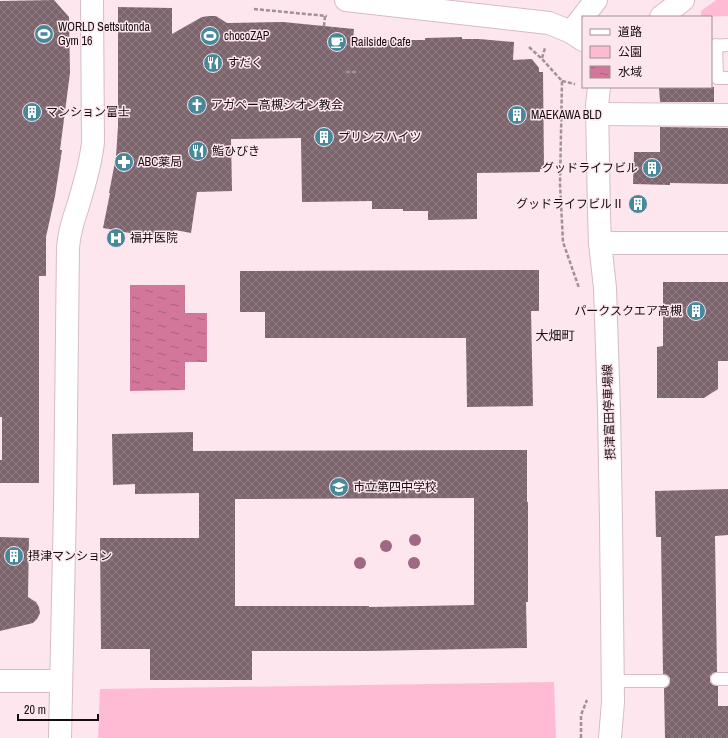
<svg xmlns="http://www.w3.org/2000/svg" width="728" height="738" font-family="'Archivo Narrow','Noto Sans JP',sans-serif">
<style>
.park{fill:#ffbbd3}
.water{fill:url(#water-ripples)}
.building{fill:url(#building-cross-hatch);fill-rule:evenodd}
.lines{fill:none;stroke-linecap:round;stroke-linejoin:round}
.lane-casing{stroke:#d7bcc5;stroke-width:14}
.street-casing{stroke:#d7bcc5;stroke-width:24}
.secondary-casing{stroke:#d7bcc5;stroke-width:24}
.path{stroke:#a19095;stroke-width:2.5;stroke-dasharray:4 2;stroke-linecap:butt}
.lane{stroke:#fff;stroke-width:12}
.street{stroke:#fff;stroke-width:22}
.secondary{stroke:#fff;stroke-width:22}
.tree{fill:#a06883}
.labels{text-anchor:middle;dominant-baseline:central;stroke-width:3;stroke-linejoin:round;paint-order:stroke}
.poi-label{font-size:12px;fill:#140c0f;stroke:#fde6ed;text-anchor:start}
.street-label{font-size:12px;fill:#140c0f;stroke:#fde6ed}
.neighbourhood-label{font-size:13px;fill:#140c0f;stroke:#fde6ed}
</style>
<defs>
<pattern id="water-ripples" width="26" height="14" patternUnits="userSpaceOnUse"><rect width="26" height="14" fill="#d2779a"/><path d="M2 4q2-2 4 0t4 0M15 11q2-2 4 0t4 0" fill="none" stroke="#a9607c"/></pattern>
<pattern id="building-cross-hatch" width="8" height="8" patternUnits="userSpaceOnUse"><rect width="8" height="8" fill="#7d656d"/><path d="M0 0l8 8M0 8l8-8" fill="none" stroke="#8f7d83"/></pattern>
</defs>
<rect width="100%" height="100%" fill="#fde6ed"/>
<!-- park -->
<g class="park">
<polygon points="716,0 728,0 728,16 701,17 701,11"/>
<polygon points="554,682 556,738 98,738 100,689"/>
</g>
<!-- water -->
<polygon class="water" points="130,285 185,285 185,313 207,313 207,362 185,362 185,390 130,391"/>
<!-- building -->
<g class="building">
<polygon points="54,0 69,17 70,73 60,150 62,150 55,196 46,237 46,276 39,276 39,483 0,483 0,460 2,460 2,417 0,417 0,1"/>
<polygon points="118,7 172,8 172,34 202,17 209,16 216,16 227,23 283,22 354,29 353,40 425,40 425,38 462,37 462,39 479,39 514,42 513,60 532,59 539,68 539,72 543,72 544,169 540,169 540,172 477,173 477,219 428,220 428,211 403,211 403,209 372,209 372,201 302,202 301,138 231,139 232,191 197,192 191,233 175,230 172,241 103,228 110,193 109,193 116,157 118,126"/>
<polygon points="659,87 714,87 714,102 660,102"/>
<polygon points="660,127 728,128 728,184 670,183 670,185 633,184 634,152 660,152"/>
<polygon points="539,270 539,311 531,311 533,406 467,407 466,338 265,338 265,312 240,312 240,271"/>
<polygon points="663,282 728,282 728,361 718,361 718,389 704,398 657,398 657,347 663,346"/>
<path d="M193 432V451L527 450V502H528V602H526L527 648 369 651H252V680H150V649H101L100 538H199V493L135 494V484L113 485 112 434ZM474 498V605L369 607V606H235V499Z"/>
<polygon points="728,489 728,535 715,536 717,672 713,673 710,676 710,682 713,685 718,686 718,706 728,706 728,738 665,738 664,688 667,687 669,685 670,681 670,678 667,675 663,674 661,537 656,537 655,491"/>
<polygon points="0,537 29,538 28,597 36,602 39,607 40,613 37,619 33,623 0,631"/>
</g>
<g class="lines">
<!-- lane casing -->
<g class="lane-casing">
<g id="lane">
<polyline points="716,45 717,78 728,78"/>
<polyline points="711,46 728,45"/>
<polyline points="717,679 728,679"/>
<polyline points="613,681 663,681"/>
</g>
</g>
<!-- street casing -->
<g class="street-casing">
<g id="street">
<polyline points="571,32 596,0"/>
<polyline points="597,114 728,115"/>
<polyline points="600,243 728,243"/>
<polyline points="0,681 61,681"/>
</g>
</g>
<!-- secondary casing -->
<g class="secondary-casing">
<g id="secondary">
<polyline points="346,0 549,23 571,32 583,40"/>
<polyline points="661,17 683,0"/>
<polyline points="599,87 597,106 599,214 600,243 605,288 609,410 611,521 613,702 610,738"/>
<path d="M60 738 65 505 68 248C69 233 73 220 78 206 84 185 91 164 93 142L92 0"/>
</g>
</g>
<!-- path -->
<g class="path">
<polyline points="254,9 327,16"/>
<polyline points="324,26 325,16"/>
<polyline points="529,47 542,59 562,81 560,184 563,242 579,288"/>
<polyline points="542,58 545,48"/>
<polyline points="346,72 356,72"/>
<polyline points="562,81 575,84"/>
<polyline points="581,738 581,715 587,700"/>
</g>
<!-- lane -->
<use href="#lane" class="lane"/>
<!-- street -->
<use href="#street" class="street"/>
<!-- secondary -->
<use href="#secondary" class="secondary"/>
</g>
<!-- trees -->
<g class="tree">
<circle cx="415" cy="540" r="6"/>
<circle cx="386" cy="546" r="6"/>
<circle cx="360" cy="563" r="6"/>
<circle cx="414" cy="563" r="6"/>
</g>
<!-- icons -->
<defs>
<g id="stadium-disc" transform="scale(1)"><circle r="9.5" fill="#47889b" stroke="#fde6ed"/><path d="M0-5a6.5 5 0 1 0 0 10a6.5 5 0 1 0 0-10ZM-3.5-1.8h7v3.6h-7Z" fill="#fff"/></g>
<g id="cafe-disc" transform="scale(1)"><circle r="9.5" fill="#47889b" stroke="#fde6ed"/><path d="M-5.5-4.5H6V0H3Q3 3.5 0 3.5H-2.5Q-5.5 3.5-5.5 0ZM3-3.2v2h1.7v-2ZM-6 4.5H4V6H-6Z" fill="#fff"/></g>
<g id="restaurant-disc" transform="scale(1)"><circle r="9.5" fill="#47889b" stroke="#fde6ed"/><path d="M-5-6h1v4h1v-4h1v4h1v-4h1v5L-1.5 .5V6h-2V.5L-5-1ZM5-6V6H3V1.5H1.5Q1.5-4 5-6Z" fill="#fff"/></g>
<g id="church-disc" transform="scale(1)"><circle r="9.5" fill="#47889b" stroke="#fde6ed"/><path d="M-1.2-6h2.4v3.5h3.3v2.4h-3.3V6h-2.4V-.1h-3.3v-2.4h3.3Z" fill="#fff"/></g>
<g id="building-disc" transform="scale(1)"><circle r="9.5" fill="#47889b" stroke="#fde6ed"/><path d="M-4-6H4V6H1V3H-1V6H-4ZM-2.5-4.3h1.7v1.8h-1.7ZM.8-4.3h1.7v1.8H.8ZM-2.5-1h1.7V.8h-1.7ZM.8-1h1.7V.8H.8Z" fill="#fff"/></g>
<g id="pharmacy-disc" transform="scale(1)"><circle r="9.5" fill="#47889b" stroke="#fde6ed"/><path d="M-2-6h4v4h4v4h-4v4h-4v-4h-4v-4h4Z" fill="#fff"/></g>
<g id="hospital-disc" transform="scale(1)"><circle r="9.5" fill="#47889b" stroke="#fde6ed"/><path d="M-5-5h3v3.5h4V-5h3V5h-3V1.5h-4V5h-3Z" fill="#fff"/></g>
<g id="school-disc" transform="scale(1)"><circle r="9.5" fill="#47889b" stroke="#fde6ed"/><path d="M0-5L7-2L0 1L-7-2ZM-4 1L0 2.5L4 1V4Q0 6-4 4Z" fill="#fff"/></g>
</defs>
<g fill-rule="evenodd">
<use href="#stadium-disc" x="44" y="34"/>
<use href="#stadium-disc" x="210" y="36"/>
<use href="#cafe-disc" x="337" y="42"/>
<use href="#restaurant-disc" x="213" y="63"/>
<use href="#church-disc" x="197" y="105"/>
<use href="#building-disc" x="32" y="112"/>
<use href="#building-disc" x="517" y="115"/>
<use href="#building-disc" x="324" y="137"/>
<use href="#restaurant-disc" x="198" y="151"/>
<use href="#pharmacy-disc" x="124" y="162"/>
<use href="#building-disc" x="652" y="168"/>
<use href="#building-disc" x="638" y="204"/>
<use href="#hospital-disc" x="116" y="238"/>
<use href="#building-disc" x="696" y="311"/>
<use href="#school-disc" x="339" y="487"/>
<use href="#building-disc" x="14" y="556"/>
</g>
<g class="labels">
<!-- poi labels -->
<g class="poi-label">
<text x="58" y="27">WORLD Settsutonda<tspan x="58" dy="14">Gym 16</tspan></text>
<text x="224" y="36">chocoZAP</text>
<text x="351" y="42">Railside Cafe</text>
<text x="227" y="63">すだく</text>
<text x="211" y="105">アガペー高槻シオン教会</text>
<text x="46" y="112">マンション富士</text>
<text x="531" y="115">MAEKAWA BLD</text>
<text x="338" y="137">プリンスハイツ</text>
<text x="212" y="151">鮨ひびき</text>
<text x="138" y="162">ABC薬局</text>
<text x="638" y="168" text-anchor="end">グッドライフビル</text>
<text x="624" y="204" text-anchor="end">グッドライフビルⅡ</text>
<text x="130" y="238">福井医院</text>
<text x="682" y="311" text-anchor="end">パークスクエア高槻</text>
<text x="353" y="487">市立第四中学校</text>
<text x="28" y="556">摂津マンション</text>
</g>
<!-- street labels -->
<g class="street-label">
<text transform="translate(609 412) rotate(-92)">摂津富田停車場線</text>
</g>
<!-- neighbourhood labels -->
<g class="neighbourhood-label">
<text x="555" y="335">大畑町</text>
</g>
</g>
<!-- legend -->
<rect x="582" y="16" width="130" height="72" fill="#fde6ed" stroke="#a08f94"/>
<rect x="590" y="29" width="20" height="6" fill="#ffffff" stroke="#a08f94"/>
<text x="618" y="36" font-size="12" fill="#140c0f">道路</text>
<rect x="590" y="46" width="20" height="12" fill="#ffbbd3" stroke="#a08f94"/>
<text x="618" y="56" font-size="12" fill="#140c0f">公園</text>
<rect x="590" y="66" width="20" height="12" fill="url(#water-ripples)" stroke="#a08f94"/>
<text x="618" y="76" font-size="12" fill="#140c0f">水域</text>
<!-- scale -->
<path d="M18 714v6h80v-6" fill="none" stroke="#140c0f" stroke-width="2"/>
<text x="24" y="714" font-size="12" fill="#140c0f" stroke="#fde6ed" stroke-width="3" paint-order="stroke">20 m</text>
</svg>
